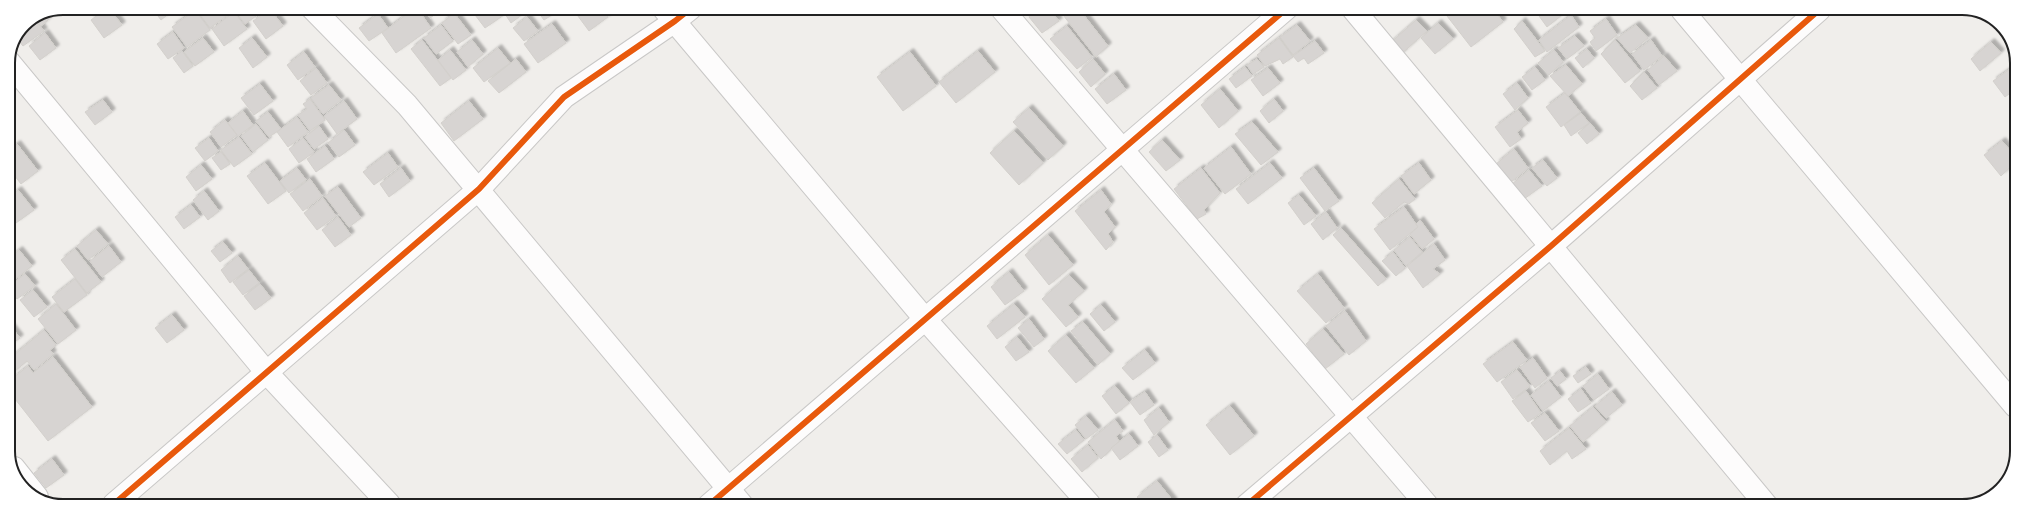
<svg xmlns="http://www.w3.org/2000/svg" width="2025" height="514" font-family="Raleway,sans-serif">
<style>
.building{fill:#d7d4d2;stroke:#d3d0cc;filter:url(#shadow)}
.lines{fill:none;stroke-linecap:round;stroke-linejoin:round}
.minor-casing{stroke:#c9c8c7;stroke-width:24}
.minor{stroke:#fdfcfc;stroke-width:22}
.cycleway-casing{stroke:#fff;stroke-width:8}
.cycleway{stroke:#e8590c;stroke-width:6}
.rim{fill:none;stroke:#222;stroke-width:2}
</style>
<defs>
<filter id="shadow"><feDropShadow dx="3.5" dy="-3.5" stdDeviation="1" flood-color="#0004"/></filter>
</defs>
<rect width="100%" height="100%" fill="#f0eeeb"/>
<!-- building -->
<g class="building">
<polygon points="107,8 109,8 122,25 104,38 91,20"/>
<polygon points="152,8 176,8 161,20"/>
<polygon points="198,8 231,8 233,11 210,28 196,9"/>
<polygon points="233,8 260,8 263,11 245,24"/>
<polygon points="415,8 417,8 431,28 396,53 382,33"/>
<polygon points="423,8 444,8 430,18"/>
<polygon points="476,8 499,8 504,15 485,28 472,11"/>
<polygon points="501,8 518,8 523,14 511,23"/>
<polygon points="535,8 551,8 555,13 544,20"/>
<polygon points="572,8 602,9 608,17 589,31"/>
<polygon points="61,9 41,26 35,20"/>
<polygon points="270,9 283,26 266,39 253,21"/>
<polygon points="1049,9 1059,21 1042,33 1029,17 1033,9"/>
<polygon points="1070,9 1079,9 1108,46 1096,57 1063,15"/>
<polygon points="1455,9 1493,9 1503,22 1471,47 1447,16"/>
<polygon points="1534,9 1566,9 1567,11 1547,27"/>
<polygon points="195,10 210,30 187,47 172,27"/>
<polygon points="1933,10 1946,10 1938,16"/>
<polygon points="234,12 247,29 224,46 212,29"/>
<polygon points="454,13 471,35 458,44 442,23"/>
<polygon points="378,14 388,28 369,41 359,28"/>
<polygon points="1571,15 1579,27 1547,52 1539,40"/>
<polygon points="527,17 538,31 524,41 513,28"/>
<polygon points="1606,19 1617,35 1596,51 1590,42 1595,38 1590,31"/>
<polygon points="35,20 44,31 23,46 18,40 24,24"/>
<polygon points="1416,20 1427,31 1398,57 1389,44"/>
<polygon points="1522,21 1545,51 1535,57 1514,29"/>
<polygon points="1438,23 1453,39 1435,54 1421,38"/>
<polygon points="552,24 566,43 538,63 524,44"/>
<polygon points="441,25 453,41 436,54 424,38"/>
<polygon points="1297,25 1310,41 1293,55 1280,37"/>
<polygon points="1636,25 1648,38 1630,53 1617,38"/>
<polygon points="1067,26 1092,57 1077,69 1050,39"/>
<polygon points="173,32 184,48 168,59 157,44"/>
<polygon points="45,33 56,48 40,60 29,46"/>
<polygon points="1575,36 1584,46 1567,59 1558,48"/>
<polygon points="203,38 214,52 195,66 184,52"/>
<polygon points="252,38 267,57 253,68 239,48"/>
<polygon points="1279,38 1293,57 1283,64 1280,59 1265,66 1257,55"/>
<polygon points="422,40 451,78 440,86 411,49"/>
<polygon points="472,40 483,54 468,67 457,52"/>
<polygon points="1615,40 1640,71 1625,83 1601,54"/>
<polygon points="1651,40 1662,56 1644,70 1632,54"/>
<polygon points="1315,41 1324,53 1308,64 1304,58 1298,62 1293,56"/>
<polygon points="1991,42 2001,53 1980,71 1971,59"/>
<polygon points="498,48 510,63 484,82 473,68"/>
<polygon points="1587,49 1594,58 1583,68 1575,58"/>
<polygon points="450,50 466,70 453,80 438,60"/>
<polygon points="1554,50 1563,62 1549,75 1538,63"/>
<polygon points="182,51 193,66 184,73 173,58"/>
<polygon points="978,51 995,72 956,103 939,82"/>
<polygon points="304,52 315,67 298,80 287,65"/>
<polygon points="910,52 936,86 903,111 877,77"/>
<polygon points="1664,56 1677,71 1659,85 1648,70"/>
<polygon points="516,59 526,72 499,93 488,81"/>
<polygon points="1093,59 1105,74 1091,87 1079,72"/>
<polygon points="1257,59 1264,67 1253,74 1247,65"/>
<polygon points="1566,65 1582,84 1568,96 1550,76"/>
<polygon points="1245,67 1252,76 1236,88 1229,79"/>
<polygon points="1535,67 1545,80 1532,90 1522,77"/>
<polygon points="316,68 327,83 311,95 300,81"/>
<polygon points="1268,68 1280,83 1263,96 1251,80"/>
<polygon points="2010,69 2017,78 2017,88 2005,97 1993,81"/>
<polygon points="1644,72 1657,88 1642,100 1630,86"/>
<polygon points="1114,74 1126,90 1107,104 1095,89"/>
<polygon points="1517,83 1528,98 1515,110 1503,94"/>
<polygon points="260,84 273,101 254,115 241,98"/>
<polygon points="329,85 341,100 323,114 311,98"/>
<polygon points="1220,89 1238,111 1219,128 1201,105"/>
<polygon points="1565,93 1580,112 1561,127 1546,107"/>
<polygon points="310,99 325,120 310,131 298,115 307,109 303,104"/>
<polygon points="1274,99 1283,111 1269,123 1260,111"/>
<polygon points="103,100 112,112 95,125 85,112"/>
<polygon points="344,101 357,119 337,134 324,116"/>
<polygon points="469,101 483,119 454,141 441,123"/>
<polygon points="1029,108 1063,146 1048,160 1013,122"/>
<polygon points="1518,110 1528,123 1517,132 1521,139 1510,147 1495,127"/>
<polygon points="243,111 253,125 238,136 228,123"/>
<polygon points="268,112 281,129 269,137 256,121"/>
<polygon points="1581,113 1589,123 1571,136 1564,125"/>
<polygon points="297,117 308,132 288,147 277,132"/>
<polygon points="225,120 237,135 221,147 210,132"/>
<polygon points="1252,122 1278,152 1261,165 1235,134"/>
<polygon points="1590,123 1599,134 1587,144 1578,133"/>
<polygon points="256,124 268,140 253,152 241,136"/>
<polygon points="319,126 328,139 314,149 305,137"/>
<polygon points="344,130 355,145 339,157 328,143"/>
<polygon points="1014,131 1043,163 1019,185 990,153"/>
<polygon points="239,137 252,154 234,167 221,150"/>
<polygon points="209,138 218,151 205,161 195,148"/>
<polygon points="303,138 314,152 299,163 289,149"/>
<polygon points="1162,140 1180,160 1166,171 1149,152"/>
<polygon points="2002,141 2016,157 2016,162 2001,176 1984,155"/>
<polygon points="17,144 38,171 21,184 8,167 8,151"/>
<polygon points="325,146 334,159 316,172 307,159"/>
<polygon points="1231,147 1251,174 1225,194 1204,168"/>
<polygon points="1514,149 1528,168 1510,183 1496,164"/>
<polygon points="221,152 230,164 221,170 212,158"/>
<polygon points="388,153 398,167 374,185 363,172"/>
<polygon points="1543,160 1557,178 1547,186 1532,168"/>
<polygon points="265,163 286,191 268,204 247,176"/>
<polygon points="1270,163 1282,178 1248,204 1236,189"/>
<polygon points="1419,163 1431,180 1414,194 1401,176"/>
<polygon points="201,165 212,179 196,191 186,177"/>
<polygon points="297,168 306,180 289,193 280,181"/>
<polygon points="401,168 410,181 389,197 380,184"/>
<polygon points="1201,168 1220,193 1204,210 1206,214 1197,219 1174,189"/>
<polygon points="1314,168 1339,201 1325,211 1300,178"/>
<polygon points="1529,170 1542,186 1524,199 1512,184"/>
<polygon points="310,179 322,196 303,211 290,194"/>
<polygon points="1399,179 1415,199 1409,204 1404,202 1385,218 1372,203"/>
<polygon points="338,187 361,218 349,227 325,196"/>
<polygon points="18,190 34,210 16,223 8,212 8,198"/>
<polygon points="1101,190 1111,204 1104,212 1115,227 1108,234 1113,242 1106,250 1075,211"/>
<polygon points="204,191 219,211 208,220 193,200"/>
<polygon points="1299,195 1316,216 1304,225 1288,203"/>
<polygon points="323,198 336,216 317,230 304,213"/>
<polygon points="191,205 200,217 184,229 175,217"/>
<polygon points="1404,207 1418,227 1390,250 1374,229"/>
<polygon points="1326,212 1337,228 1323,240 1311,224"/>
<polygon points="338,217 351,235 335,247 322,230"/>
<polygon points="1420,220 1434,239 1422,249 1410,234 1418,227 1416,224"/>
<polygon points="1341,228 1386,279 1378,286 1333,235"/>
<polygon points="96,230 108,244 88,260 77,246"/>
<polygon points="1048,235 1073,265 1049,285 1025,255"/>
<polygon points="1410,237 1422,252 1406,266 1394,250"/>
<polygon points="223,242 232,253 220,262 211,251"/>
<polygon points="1434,244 1445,260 1433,269 1440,274 1423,288 1407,266"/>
<polygon points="109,246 121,262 102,277 90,261"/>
<polygon points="75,249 101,282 87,293 61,260"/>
<polygon points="19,250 32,266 8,285 8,259"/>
<polygon points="1393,252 1405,268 1396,276 1382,261"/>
<polygon points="238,256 248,269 230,283 221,270"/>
<polygon points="249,270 259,283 243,295 233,282"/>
<polygon points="1009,272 1024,291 1005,305 991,287"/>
<polygon points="25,274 35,286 17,299 8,287"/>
<polygon points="1318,274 1344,308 1326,323 1297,291"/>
<polygon points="1069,275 1084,291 1068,305 1078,317 1066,327 1042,299"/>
<polygon points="75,279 87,295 64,312 52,297"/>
<polygon points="260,284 271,298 255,310 244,296"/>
<polygon points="33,290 47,307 34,317 20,300"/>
<polygon points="56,304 76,330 58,344 38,319"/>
<polygon points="1014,304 1025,317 997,339 987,326"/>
<polygon points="1101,305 1115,322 1104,331 1090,314"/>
<polygon points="1345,311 1366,341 1349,355 1326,326"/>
<polygon points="172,315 184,330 167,343 155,328"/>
<polygon points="1029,319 1044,339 1034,347 1018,328"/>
<polygon points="1083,322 1110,354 1098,365 1071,331"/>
<polygon points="8,323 20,338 8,347"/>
<polygon points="1323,329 1344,354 1325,369 1306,344"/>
<polygon points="44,330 56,345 50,350 53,354 34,370 27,361 8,377 8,360"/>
<polygon points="1066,335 1094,368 1076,383 1048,351"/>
<polygon points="1017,337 1029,352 1016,361 1005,347"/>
<polygon points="1513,342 1527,360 1497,382 1483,364"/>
<polygon points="1145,350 1155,363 1133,380 1122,368"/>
<polygon points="53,357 92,407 48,441 8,390 8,382 28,366 33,373"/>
<polygon points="1533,358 1547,378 1535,388 1520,367"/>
<polygon points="1586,367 1591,374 1578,383 1573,376"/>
<polygon points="1517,370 1530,386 1513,399 1501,382"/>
<polygon points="1560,371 1566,379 1557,386 1551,378"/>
<polygon points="1598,374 1609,389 1594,400 1583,386"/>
<polygon points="1549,381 1561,397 1543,411 1531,395"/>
<polygon points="1115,386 1129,403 1116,414 1102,396"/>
<polygon points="1581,389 1591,403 1578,412 1568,399"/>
<polygon points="1526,391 1541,413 1528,422 1512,401"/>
<polygon points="1145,392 1154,405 1140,415 1130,402"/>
<polygon points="1612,392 1622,405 1606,418 1595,406"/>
<polygon points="1230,406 1254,436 1230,455 1206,425"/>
<polygon points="1593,407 1606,422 1583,442 1570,426"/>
<polygon points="1159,408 1169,422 1154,435 1144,420"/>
<polygon points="1545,413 1559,431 1545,441 1531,423"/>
<polygon points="1086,416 1098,430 1086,439 1075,425"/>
<polygon points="1115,420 1123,431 1116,436 1119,441 1101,459 1088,442"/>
<polygon points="1569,428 1586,449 1572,459 1567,451 1550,465 1540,451"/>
<polygon points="1076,430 1084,440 1067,454 1058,444"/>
<polygon points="1129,434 1138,446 1120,460 1111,448"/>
<polygon points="1157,435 1168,450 1159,457 1148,442"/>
<polygon points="1088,445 1098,458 1082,472 1071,459"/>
<polygon points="52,459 64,475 46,488 34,473"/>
<polygon points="1157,481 1174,502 1170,505 1144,505 1137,497"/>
</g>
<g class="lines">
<!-- minor casing -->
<g class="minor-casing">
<g id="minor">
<polyline points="312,8 407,105 742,505"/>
<polyline points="664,9 925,319 1090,505"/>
<polyline points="1002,9 1427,505"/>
<polyline points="1353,9 1767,506"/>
<polyline points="1682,10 2015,406"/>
<polyline points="9,62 267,373 389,504"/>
<polyline points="14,468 37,497"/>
<polyline points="114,504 479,189 564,97 675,21 690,9"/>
<polyline points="709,505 1286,9"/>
<polyline points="1247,505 1551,246 1819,10"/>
</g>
</g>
<!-- minor -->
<use href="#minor" class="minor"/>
<!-- cycleway casing -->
<g class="cycleway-casing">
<g id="cycleway">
<polyline points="114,504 479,189 564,97 675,21 690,9"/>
<polyline points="709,505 1286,9"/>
<polyline points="1247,505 1551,246 1819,10"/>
</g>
</g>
<!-- cycleway -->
<use href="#cycleway" class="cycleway"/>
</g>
<!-- crop -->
<path d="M0 0H2025V514H0ZM63 15H1962A48 48 0 0 1 2010 63V451A48 48 0 0 1 1962 499H63A48 48 0 0 1 15 451V63A48 48 0 0 1 63 15Z" fill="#fff" fill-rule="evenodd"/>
<path class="rim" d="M63 15H1962A48 48 0 0 1 2010 63V451A48 48 0 0 1 1962 499H63A48 48 0 0 1 15 451V63A48 48 0 0 1 63 15Z"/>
</svg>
